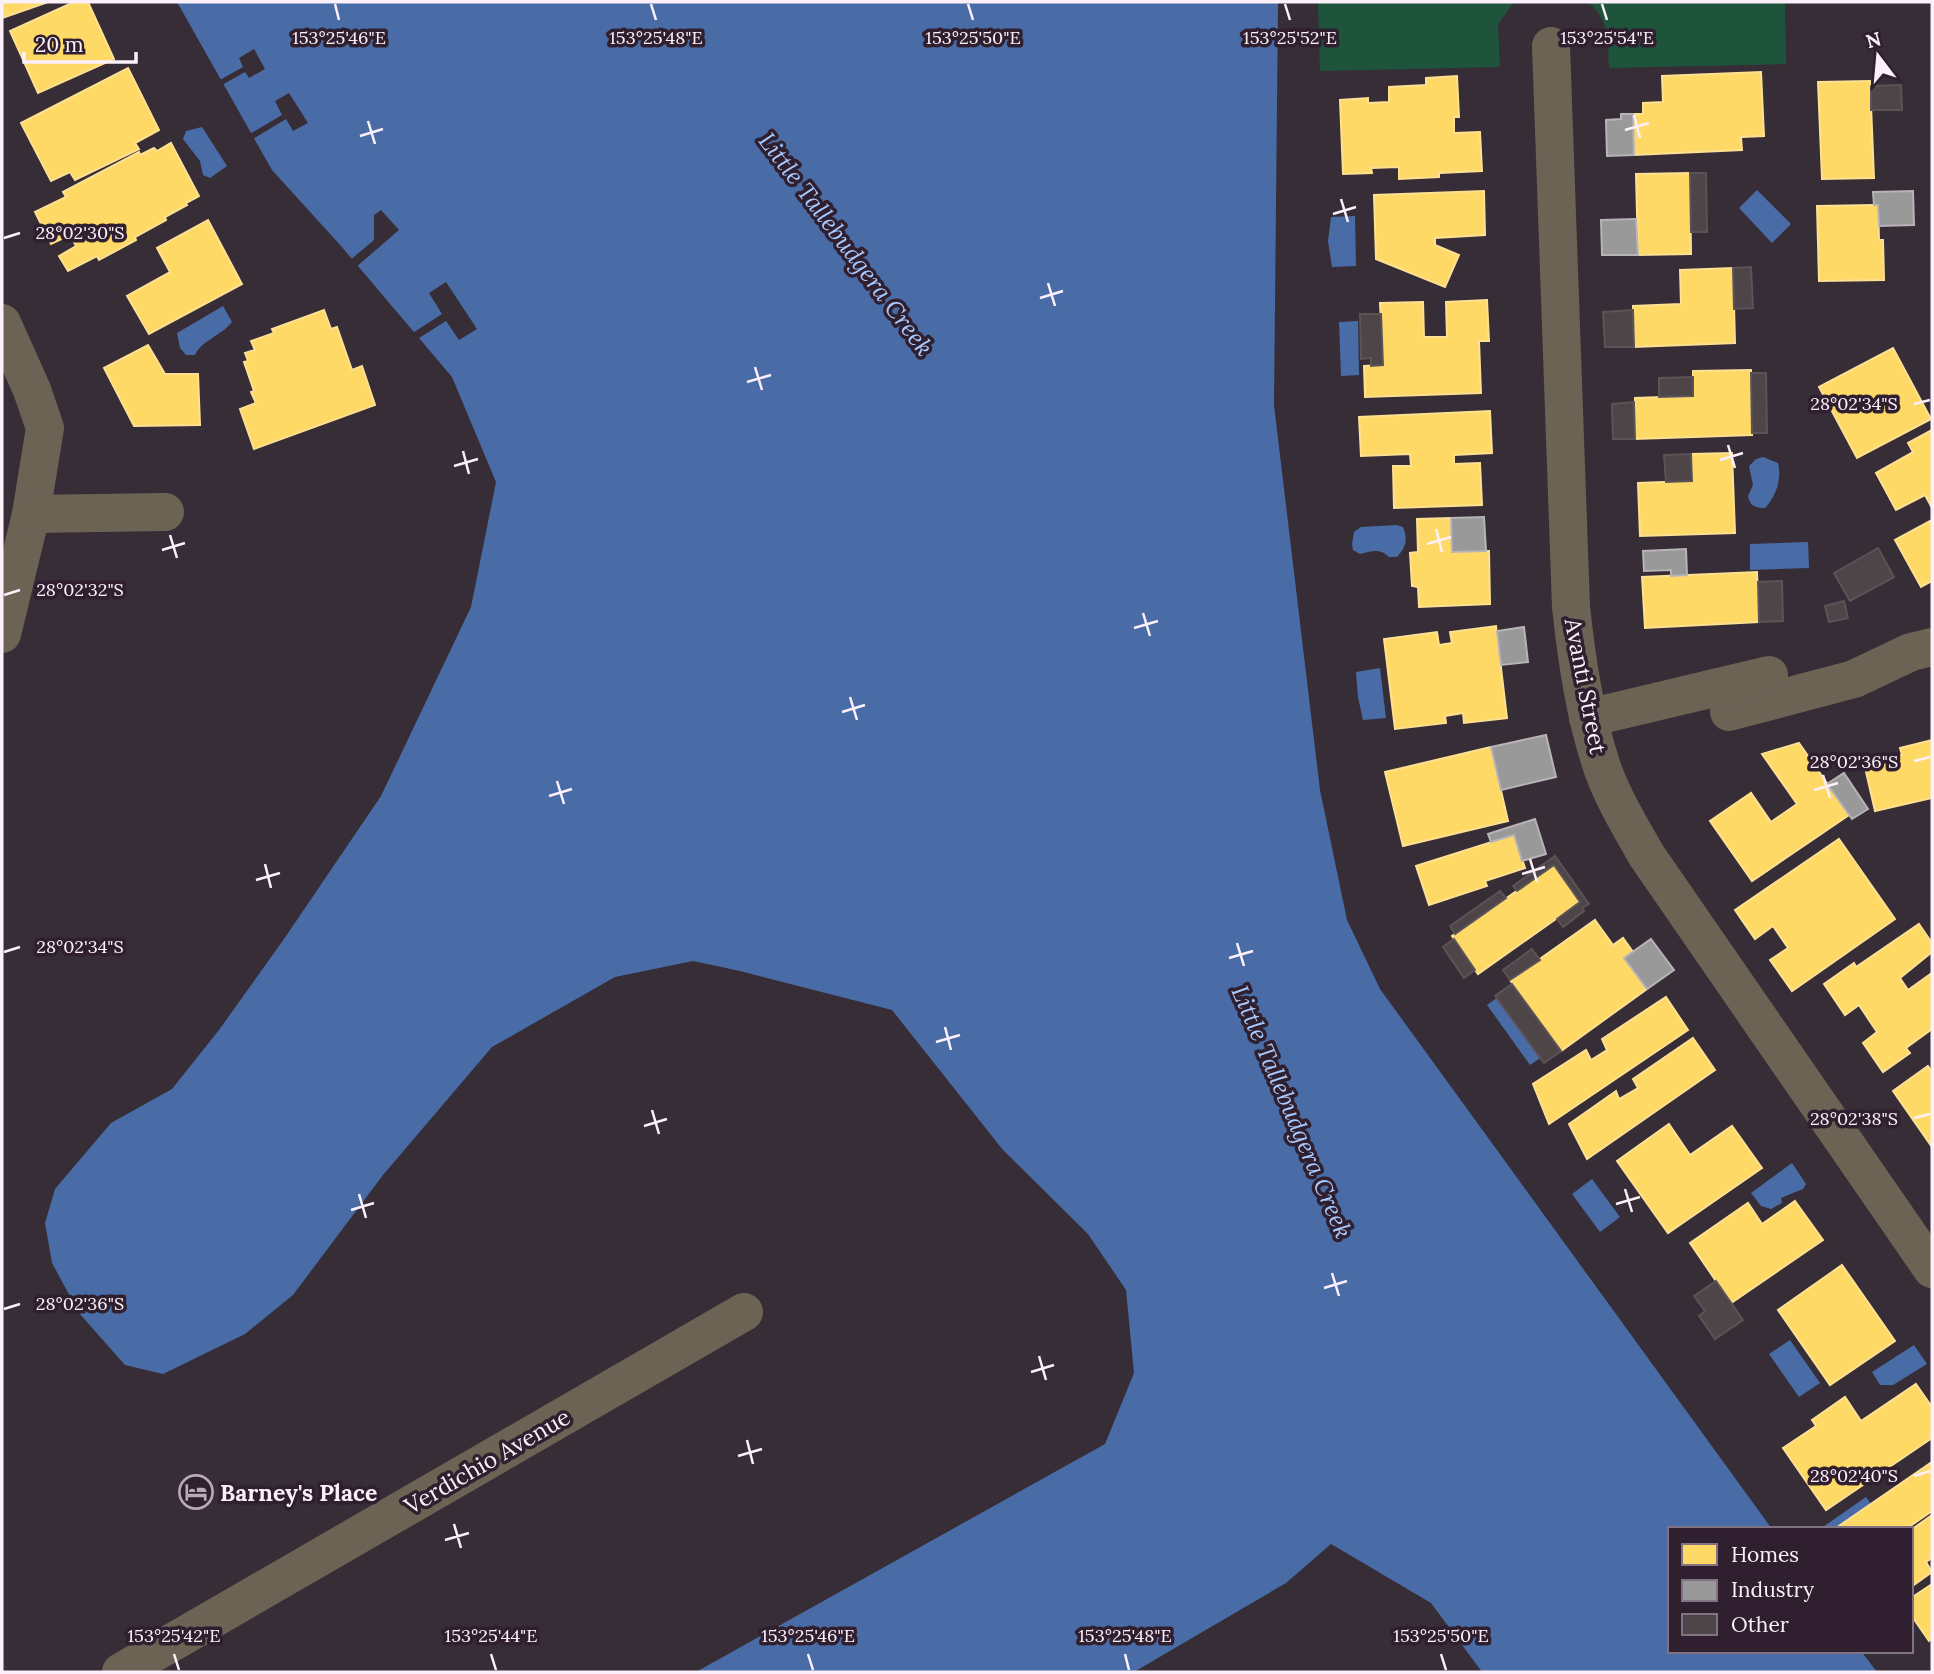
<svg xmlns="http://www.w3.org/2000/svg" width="1934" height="1674" font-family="Lora,serif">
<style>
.green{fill:#1d543b}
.water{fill:#496ca6}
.pier{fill:#362d36}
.homes{fill:#ffd966;stroke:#fee093;stroke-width:2}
.industry{fill:#999;stroke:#b7b3b6;stroke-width:2}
.building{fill:#4e4548;stroke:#5c5356;stroke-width:2}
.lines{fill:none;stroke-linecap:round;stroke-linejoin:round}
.minor{stroke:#6d6355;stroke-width:38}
.ticks{fill:none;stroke:#fcf1fb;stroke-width:2.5}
.labels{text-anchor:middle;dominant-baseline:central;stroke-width:7;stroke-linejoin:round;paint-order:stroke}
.street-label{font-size:23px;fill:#fcf1fb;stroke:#2f1f2f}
.poi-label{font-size:23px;font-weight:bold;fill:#fcf1fb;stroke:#2f1f2f;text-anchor:start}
.water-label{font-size:24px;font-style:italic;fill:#a8c9fe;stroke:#2f1f2f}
.ticks-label{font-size:18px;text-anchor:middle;fill:#fcf1fb;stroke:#2f1f2f;stroke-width:7;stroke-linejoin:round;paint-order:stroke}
</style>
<rect width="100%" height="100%" fill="#362d36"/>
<!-- green -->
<g class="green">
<polygon points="1318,2 1514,2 1498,24 1500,67 1320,71"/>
<path d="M1588 2H1785L1786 64 1609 68C1608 41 1610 21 1588 2Z"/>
</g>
<!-- water -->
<g class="water">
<polygon points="177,2 1278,2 1274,405 1320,790 1347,920 1380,989 1772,1529 1670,1529 1670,1651 1861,1651 1877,1672 1482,1672 1431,1603 1331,1544 1286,1583 1134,1672 696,1672 1105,1444 1134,1373 1126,1290 1088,1234 1003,1150 892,1010 740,971 693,961 615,977 492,1047 383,1175 293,1295 245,1334 163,1374 125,1365 79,1313 52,1263 45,1223 55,1189 111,1123 172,1089 219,1030 284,939 381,796 471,607 496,482 452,377 341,246 272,170"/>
<polygon points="202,127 227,166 210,178 203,175 200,161 183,139 186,131"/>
<polygon points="1757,190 1791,224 1772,243 1739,208"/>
<polygon points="1355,216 1356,266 1332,267 1328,241 1331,217"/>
<path d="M223 306 232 322C222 335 201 341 195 355H186L180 348 177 333Z"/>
<polygon points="1358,321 1359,375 1341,376 1339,322"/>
<path d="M1763 457 1778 463C1782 478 1776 497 1765 508 1755 508 1750 506 1748 496L1753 485 1749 466 1756 459Z"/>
<path d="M1397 525 1403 527C1408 540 1406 547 1397 557H1389C1380 548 1371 551 1360 554L1353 550 1352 544 1354 532 1361 527Z"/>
<polygon points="1808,542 1809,568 1750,570 1750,544"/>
<polygon points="1380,668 1386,718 1363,720 1358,697 1356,672"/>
<polygon points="1501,995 1545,1055 1530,1065 1487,1005"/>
<polygon points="1792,1163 1806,1184 1803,1189 1781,1198 1782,1203 1771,1209 1761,1206 1751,1193"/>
<polygon points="1592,1179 1620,1217 1600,1232 1572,1194"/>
<polygon points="1790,1340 1820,1383 1799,1397 1769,1354"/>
<polygon points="1914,1345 1927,1364 1893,1385 1880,1385 1872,1372"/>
<polygon points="1866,1497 1871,1504 1837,1529 1820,1529"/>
</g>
<!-- pier -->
<g class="pier">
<polygon points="254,49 265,69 249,78 245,72 220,86 218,81 243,67 239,58"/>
<polygon points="289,93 308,123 293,131 286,119 251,140 248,135 282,115 275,101"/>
<polygon points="381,210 399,230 355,268 349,261 374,240 374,215"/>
<polygon points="446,282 477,329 459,340 446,321 416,340 411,334 442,314 429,293"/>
</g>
<!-- homes -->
<g class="homes">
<polygon points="2,2 48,2 2,18"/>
<polygon points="74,2 88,2 114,59 38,93 10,31"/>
<polygon points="128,68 159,130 135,143 139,149 75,180 70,172 51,181 21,123"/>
<polygon points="1761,72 1764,136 1741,137 1742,150 1634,155 1633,114 1643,114 1643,103 1663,102 1662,76"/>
<polygon points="1457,76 1459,117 1454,117 1454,133 1480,132 1482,171 1439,173 1439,177 1399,179 1399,167 1371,168 1372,173 1343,174 1340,100 1368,98 1368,103 1389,102 1389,87 1426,85 1426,78"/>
<polygon points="1870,81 1874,178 1822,179 1818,82"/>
<polygon points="171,143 199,196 186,203 187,205 165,217 166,220 135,237 136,240 99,260 97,256 68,271 59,256 76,246 70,235 51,244 35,212 66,197 63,192 139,152 140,155 154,148 157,151"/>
<polygon points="1690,173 1691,254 1638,255 1636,174"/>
<polygon points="1484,191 1485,235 1435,238 1435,245 1459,255 1445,287 1376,259 1374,195"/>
<polygon points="1874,205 1878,205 1879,240 1883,240 1884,280 1819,281 1817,206"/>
<polygon points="208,220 242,284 149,334 127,296 170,272 157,248"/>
<polygon points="1733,268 1735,343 1634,347 1633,306 1681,304 1680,270"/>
<polygon points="1487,300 1489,341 1479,341 1481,393 1365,397 1364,366 1383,365 1380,303 1423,302 1424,337 1447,337 1446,302"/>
<polygon points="324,310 331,329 337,327 352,370 362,366 375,405 254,449 240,409 256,403 251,392 254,391 244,362 248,361 245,353 255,350 251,341 274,333 272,329"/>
<polygon points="148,345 165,374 198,374 200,425 134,426 104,368"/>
<polygon points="1893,348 1931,419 1857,458 1819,387"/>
<polygon points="1751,370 1752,435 1635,439 1635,398 1693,396 1693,371"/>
<polygon points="1490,411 1492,453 1454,455 1454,464 1480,463 1482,505 1394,508 1393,466 1411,466 1410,454 1361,456 1359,417"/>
<polygon points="1932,430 1932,508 1925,495 1896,510 1876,473 1913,452 1908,443"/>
<polygon points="1732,453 1735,533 1640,536 1638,483 1692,481 1691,454"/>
<polygon points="1451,518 1452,552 1489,551 1490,604 1419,607 1418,587 1412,586 1410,553 1418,552 1417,519"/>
<polygon points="1932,520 1932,581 1921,587 1895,540"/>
<polygon points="1757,572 1759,622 1645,628 1642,577"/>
<polygon points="1496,626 1507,718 1464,723 1463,713 1445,716 1446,723 1395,729 1384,639 1437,632 1439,645 1452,643 1450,632"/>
<polygon points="1932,740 1932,798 1875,811 1864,763 1902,755 1900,748"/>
<polygon points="1799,743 1849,815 1752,881 1710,821 1751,793 1771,822 1797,804 1762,754"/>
<polygon points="1491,747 1508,821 1403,846 1385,772"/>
<polygon points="1514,835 1525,868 1485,881 1487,886 1429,905 1416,866"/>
<polygon points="1839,839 1895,919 1792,991 1770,960 1788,948 1773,926 1755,939 1735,910"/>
<polygon points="1554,865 1580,902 1478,974 1452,936"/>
<polygon points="1595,920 1613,945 1623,938 1633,952 1624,958 1647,989 1561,1051 1510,980"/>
<polygon points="1919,924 1932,943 1932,952 1900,978 1908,990 1932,973 1932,1029 1906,1048 1910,1053 1883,1072 1863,1043 1877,1032 1859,1005 1845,1015 1824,984 1854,963 1856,967"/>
<polygon points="1666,997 1688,1030 1549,1124 1533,1084 1586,1050 1591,1060 1607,1050 1602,1039"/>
<polygon points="1693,1038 1715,1070 1587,1159 1569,1124 1616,1091 1619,1099 1638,1088 1633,1079"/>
<polygon points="1928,1066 1932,1072 1932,1147 1893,1091"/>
<polygon points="1669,1124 1690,1155 1732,1126 1762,1168 1668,1233 1617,1161"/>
<polygon points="1795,1201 1823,1240 1731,1303 1690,1243 1748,1203 1762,1224"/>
<polygon points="1842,1265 1895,1341 1830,1385 1778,1310"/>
<polygon points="1916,1384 1932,1407 1932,1438 1826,1510 1783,1448 1816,1426 1812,1420 1845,1397 1861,1421"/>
<polygon points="1932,1462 1932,1511 1906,1529 1836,1528"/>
<polygon points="1932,1515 1932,1558 1926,1562 1932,1572 1911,1587 1911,1530"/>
<polygon points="1932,1584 1932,1638 1929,1641 1911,1615 1911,1598"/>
</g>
<!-- industry -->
<g class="industry">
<polygon points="1621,114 1633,114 1634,155 1607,156 1606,120 1621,119"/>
<polygon points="1913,191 1914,225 1879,226 1878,205 1874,205 1873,192"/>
<polygon points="1636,219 1638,255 1602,255 1601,220"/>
<polygon points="1484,517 1486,551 1452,552 1451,518"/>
<polygon points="1686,549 1687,575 1671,576 1671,570 1644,571 1643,551"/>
<polygon points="1524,627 1528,662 1501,665 1497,631"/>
<polygon points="1546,735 1556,777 1501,790 1491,747"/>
<polygon points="1844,773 1868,809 1852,819 1827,784"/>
<polygon points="1535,819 1546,854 1522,861 1514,835 1491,842 1488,834"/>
<polygon points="1651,939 1674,970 1647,989 1624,958"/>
</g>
<!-- building -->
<g class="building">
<polygon points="1901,85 1902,110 1871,110 1871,86"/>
<polygon points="1690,173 1706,173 1707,232 1691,232"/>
<polygon points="1751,267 1753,308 1734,309 1733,268"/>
<polygon points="1633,310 1634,347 1605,347 1603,312"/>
<polygon points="1360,314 1381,314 1383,365 1371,366 1371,358 1361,359"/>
<polygon points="1751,373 1766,373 1767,433 1752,433"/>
<polygon points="1693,377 1693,396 1659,397 1659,378"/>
<polygon points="1634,402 1635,439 1613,439 1612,404"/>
<polygon points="1691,454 1692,481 1666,482 1664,455"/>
<polygon points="1878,548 1894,577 1850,601 1834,573"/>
<polygon points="1782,581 1783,621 1759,622 1758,582"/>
<polygon points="1844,601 1848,618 1829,622 1825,606"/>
<polygon points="1555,856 1589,904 1582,908 1584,911 1563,927 1557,919 1580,902 1554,865 1517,891 1513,886"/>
<polygon points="1500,891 1506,898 1455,934 1450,926"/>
<polygon points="1454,939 1475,970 1464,978 1443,947"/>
<polygon points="1532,949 1540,960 1510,980 1503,970"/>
<polygon points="1512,984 1561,1051 1544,1063 1495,996"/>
<polygon points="1716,1281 1743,1320 1715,1339 1699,1316 1705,1311 1694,1296"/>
</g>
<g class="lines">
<!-- minor -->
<g class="minor">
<path d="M1551 46 1571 607C1577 662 1585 717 1603 770 1614 800 1631 828 1647 856L1932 1269"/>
<polyline points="2,323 32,390 45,428 31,514 2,634"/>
<polyline points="31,514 165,512"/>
<polyline points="1729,712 1854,679 1911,652 1932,647"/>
<polyline points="1588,718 1769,675"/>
<polyline points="121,1672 744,1312"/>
</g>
</g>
<!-- ticks -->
<path class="ticks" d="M335 4 339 20M651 4 656 20M968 4 973 20M1285 4 1290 20M1602 4 1607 20M1634 115 1640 138M368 121 375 144M1625 130 1649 123M360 136 383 129M1341 199 1348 222M1333 214 1356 207M4 238 20 233M1048 283 1055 306M1040 298 1063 291M755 367 762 390M747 382 771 375M1914 404 1930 400M1728 445 1735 468M463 451 469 474M1720 460 1743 453M454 466 478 459M1436 529 1442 552M170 535 177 558M1427 544 1451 537M162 550 185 543M4 595 20 590M1143 613 1150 636M1134 628 1158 621M850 697 857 720M842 712 865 705M1914 761 1930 757M1823 775 1830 798M557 781 564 804M1814 790 1838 783M549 796 572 789M1530 859 1537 882M265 864 271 888M1522 874 1545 867M256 880 280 873M1237 943 1244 966M4 952 20 947M1229 958 1253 951M945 1027 951 1050M936 1042 960 1035M652 1110 659 1134M1914 1118 1930 1114M644 1126 667 1119M1625 1189 1632 1212M359 1194 366 1218M1616 1204 1640 1197M351 1210 374 1203M1332 1273 1339 1296M1324 1288 1347 1281M4 1309 20 1304M1039 1356 1046 1380M1031 1372 1054 1365M747 1440 753 1464M738 1456 762 1449M1914 1476 1930 1471M454 1524 461 1548M445 1540 469 1533M174 1654 179 1670M491 1654 496 1670M808 1654 813 1670M1125 1654 1129 1670M1441 1654 1446 1670"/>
<!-- icons -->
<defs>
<g id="hotel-ring" transform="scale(1.75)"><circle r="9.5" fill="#2f1f2f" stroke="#b7acb6" stroke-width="1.5"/><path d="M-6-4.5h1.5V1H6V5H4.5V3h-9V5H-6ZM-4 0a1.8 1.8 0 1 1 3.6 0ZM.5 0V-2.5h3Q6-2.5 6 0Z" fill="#b7acb6"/></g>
</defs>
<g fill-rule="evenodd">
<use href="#hotel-ring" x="196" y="1492"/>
</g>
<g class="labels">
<!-- street labels -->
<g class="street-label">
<text transform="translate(1586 686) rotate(79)">Avanti Street</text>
<text transform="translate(487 1461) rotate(-30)">Verdichio Avenue</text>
</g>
<!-- poi labels -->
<g class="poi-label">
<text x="220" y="1492">Barney's Place</text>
</g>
<!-- water labels -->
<g class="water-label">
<text transform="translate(846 244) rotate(53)">Little Tallebudgera Creek</text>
<text transform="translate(1292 1112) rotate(67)">Little Tallebudgera Creek</text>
</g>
</g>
<g class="ticks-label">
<text x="339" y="44">153°25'46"E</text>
<text x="656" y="44">153°25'48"E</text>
<text x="973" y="44">153°25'50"E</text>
<text x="1290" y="44">153°25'52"E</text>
<text x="1607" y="44">153°25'54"E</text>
<text x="80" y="239">28°02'30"S</text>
<text x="1854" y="410">28°02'34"S</text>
<text x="80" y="596">28°02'32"S</text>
<text x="1854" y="768">28°02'36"S</text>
<text x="80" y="953">28°02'34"S</text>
<text x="1854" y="1125">28°02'38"S</text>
<text x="80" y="1310">28°02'36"S</text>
<text x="1854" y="1482">28°02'40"S</text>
<text x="174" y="1642">153°25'42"E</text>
<text x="491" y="1642">153°25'44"E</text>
<text x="808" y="1642">153°25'46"E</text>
<text x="1125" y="1642">153°25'48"E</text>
<text x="1441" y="1642">153°25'50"E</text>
</g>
<!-- border -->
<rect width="1934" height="1674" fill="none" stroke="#fcf1fb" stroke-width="7"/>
<!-- legend -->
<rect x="1668" y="1527" width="245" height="126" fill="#2f1f2f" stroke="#817381" stroke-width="2"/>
<rect x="1682" y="1544" width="35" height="21" fill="#ffd966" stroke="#817381" stroke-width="2"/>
<text x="1731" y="1562" font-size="21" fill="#fcf1fb">Homes</text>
<rect x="1682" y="1580" width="35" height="21" fill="#999999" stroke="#817381" stroke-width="2"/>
<text x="1731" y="1597" font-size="21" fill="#fcf1fb">Industry</text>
<rect x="1682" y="1614" width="35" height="21" fill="#4e4548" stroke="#817381" stroke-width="2"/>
<text x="1731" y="1632" font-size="21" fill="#fcf1fb">Other</text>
<!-- north arrow -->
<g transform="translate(1878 56) rotate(344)" stroke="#2f1f2f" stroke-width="5" paint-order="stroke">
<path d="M0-5L12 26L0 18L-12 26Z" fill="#fcf1fb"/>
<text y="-10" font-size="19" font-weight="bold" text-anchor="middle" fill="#fcf1fb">N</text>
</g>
<!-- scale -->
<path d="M24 52v10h112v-10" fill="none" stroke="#fcf1fb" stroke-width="3.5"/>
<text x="35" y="52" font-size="21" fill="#fcf1fb" stroke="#2f1f2f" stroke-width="5" paint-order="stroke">20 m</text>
</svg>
